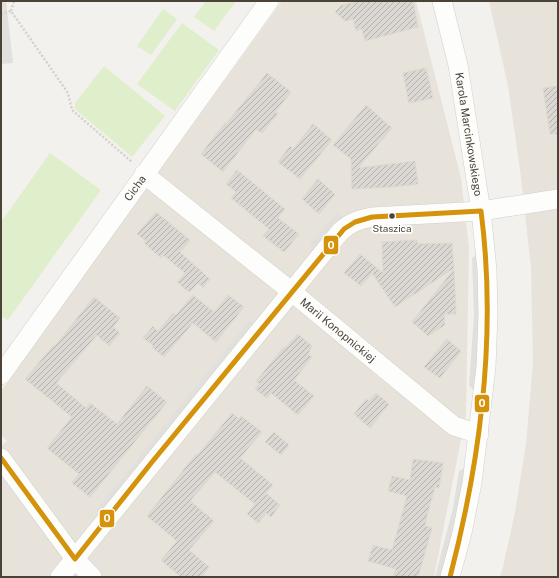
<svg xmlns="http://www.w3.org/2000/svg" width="559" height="578" font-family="'Public Sans',sans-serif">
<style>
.residential{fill:#e7e3da}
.park{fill:#e0efcb}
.parking{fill:#e2e0dc}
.building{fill:url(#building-hatch);stroke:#dcd8d2}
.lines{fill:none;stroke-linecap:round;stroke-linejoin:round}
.minor-casing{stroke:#d1cfca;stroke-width:20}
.path{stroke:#d3d1cb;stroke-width:2.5;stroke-dasharray:2 2;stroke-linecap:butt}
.minor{stroke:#fdfdfc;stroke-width:19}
.bus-1-casing{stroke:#fff;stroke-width:8}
.bus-1{stroke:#d5920b;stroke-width:5}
.bus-dot{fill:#4b4337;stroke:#fff;stroke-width:1.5}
.labels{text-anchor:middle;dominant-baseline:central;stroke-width:3.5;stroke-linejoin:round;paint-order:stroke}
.bus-label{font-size:10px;fill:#4b4337;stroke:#fff}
.street-label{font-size:11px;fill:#4b4337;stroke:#fff}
.line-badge{stroke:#fff;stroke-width:1.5}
.badge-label{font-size:11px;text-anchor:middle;font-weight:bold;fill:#fff}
</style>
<defs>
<pattern id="building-hatch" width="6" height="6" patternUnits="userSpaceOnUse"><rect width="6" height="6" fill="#dbd8d3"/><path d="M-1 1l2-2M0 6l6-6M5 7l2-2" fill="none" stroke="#b4b1ac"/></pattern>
</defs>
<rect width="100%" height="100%" fill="#f3f1ed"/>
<!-- residential -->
<g class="residential">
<polygon points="282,1 416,1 461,178 469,248 466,414 434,577 1,577 1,446 7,441 1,435 1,391"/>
<polygon points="489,1 558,1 558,577 500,577 503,567 515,512 526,444 533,363 531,268 521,177 508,86"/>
</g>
<!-- park -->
<g class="park">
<polygon points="206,1 236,1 214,31 194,17"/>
<polygon points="163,9 177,19 151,55 137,46"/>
<polygon points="182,23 219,50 175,111 137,84"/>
<polygon points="104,66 165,116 132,157 75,109 75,103"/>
<polygon points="50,153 101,190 8,320 1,316 1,222"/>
</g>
<!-- parking -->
<g class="parking">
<polygon points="1,1 6,1 13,63 1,64"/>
<polygon points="337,213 343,218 312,254 310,244"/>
<polygon points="479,252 481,316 475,392 469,385 474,315 472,258"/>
<polygon points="258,321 98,519 97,509 248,322"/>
<polygon points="467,467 459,509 442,577 435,577 453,508 459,471"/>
</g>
<!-- building -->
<g class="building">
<polygon points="361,1 413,1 418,27 365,41 362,29 356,31 353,19 345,21 335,12 342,5"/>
<polygon points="426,68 433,98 409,103 403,73"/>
<polygon points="267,73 291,92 275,112 278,114 262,133 256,129 223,172 201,154 225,123 226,124"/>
<polygon points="558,86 558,134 550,134 543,88"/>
<polygon points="366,105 392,128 358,168 415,161 418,184 392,187 352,189 351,159 333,145"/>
<polygon points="313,124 332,140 300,179 278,162 290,146 293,149"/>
<polygon points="237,170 285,209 278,218 299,234 284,252 263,236 269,229 231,198 236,192 226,184"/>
<polygon points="318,179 335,194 319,214 302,199"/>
<polygon points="156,212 190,240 180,252 210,279 203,288 198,283 189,292 177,282 185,273 163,255 161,258 144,243 146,241 137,234"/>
<polygon points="417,240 418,244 452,243 454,268 395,307 372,273 361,286 344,273 360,254 383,273 382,242"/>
<polygon points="454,269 456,314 444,314 445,325 428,336 412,322"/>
<polygon points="193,295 214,312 228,295 244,307 216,342 193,323 164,357 152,347 153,345 143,338 153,326 158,331 173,313 176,315"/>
<polygon points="94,297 120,318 113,327 120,333 109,346 97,335 56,383 86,408 90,403 117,424 147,386 167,402 90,497 72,483 79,474 47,448 72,417 25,379 54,345 55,346"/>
<polygon points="298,334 312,346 308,354 312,357 294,380 314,396 298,415 271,393 267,398 255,389 259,384 256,381 284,347 285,348"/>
<polygon points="447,339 461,351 440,378 424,367"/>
<polygon points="376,393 389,404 370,428 354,414 366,399 369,401"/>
<polygon points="232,413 239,419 241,416 262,432 240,458 273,485 266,493 280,505 271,517 266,513 258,523 247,514 255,504 215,472 190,501 214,521 189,550 209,567 202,577 181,577 161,560 177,541 147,516 196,454 197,456"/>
<polygon points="274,432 289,445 281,455 265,442"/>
<polygon points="413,459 443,463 440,482 439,488 435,487 427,516 425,526 432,528 418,577 393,577 396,569 368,561 373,545 392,550 407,496 388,491 392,476 410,480"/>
</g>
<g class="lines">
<!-- minor casing -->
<g class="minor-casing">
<g id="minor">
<path id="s1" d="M442 1 458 65 481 211 487 270 488 315 486 367 472 483 462 533 450 577"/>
<path id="s2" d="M144 174 292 292 454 426 479 434"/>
<path id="s3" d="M1 375 269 1"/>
<polyline points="1,458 75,559 92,577"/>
<path d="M60 577 340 232C350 222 359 220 372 217L481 211 558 199"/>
</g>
</g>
<!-- path -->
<g class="path">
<polyline points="11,11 14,1"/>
<polyline points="1,14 11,11 68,93 72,110 132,162"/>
</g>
<!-- minor -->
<use href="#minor" class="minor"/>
<!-- bus-1 casing -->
<g class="bus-1-casing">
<path id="bus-1" d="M1 458 75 559 152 462 344 229 355 222 372 217 481 211C497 333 481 458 450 577"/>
</g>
<!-- bus-1 -->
<use href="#bus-1" class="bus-1"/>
</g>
<!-- markers -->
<circle class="bus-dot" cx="392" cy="216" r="3.5"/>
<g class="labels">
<!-- bus labels -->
<g class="bus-label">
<text x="392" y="228">Staszica</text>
</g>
<!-- street labels -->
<g class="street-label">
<text stroke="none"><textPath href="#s1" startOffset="136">Karola Marcinkowskiego</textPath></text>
<text stroke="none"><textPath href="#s3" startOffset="230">Cicha</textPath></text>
<text stroke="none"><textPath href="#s2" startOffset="249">Marii Konopnickiej</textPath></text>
</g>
</g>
<g class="line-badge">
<rect x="323" y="235" width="16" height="20" rx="4" fill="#d5920b"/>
<rect x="474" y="394" width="16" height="19" rx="4" fill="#d5920b"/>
<rect x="99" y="509" width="16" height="19" rx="4" fill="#d5920b"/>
</g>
<g class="badge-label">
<text x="331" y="249">0</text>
<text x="482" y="407">0</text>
<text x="107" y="522">0</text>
</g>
<!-- border -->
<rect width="559" height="578" fill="none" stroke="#4b4337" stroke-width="4"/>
</svg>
